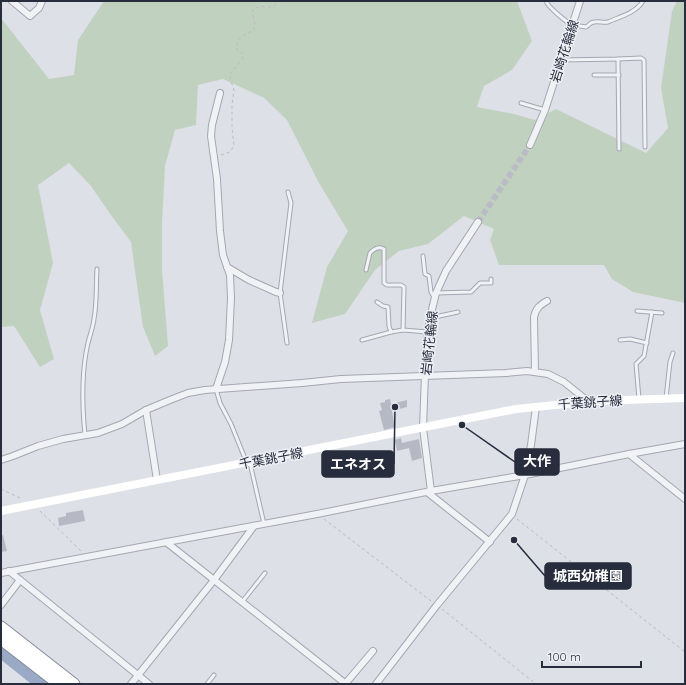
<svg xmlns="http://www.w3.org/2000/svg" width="686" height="685" font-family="Quicksand,'Noto Sans JP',sans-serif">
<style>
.green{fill:#c1d1c0}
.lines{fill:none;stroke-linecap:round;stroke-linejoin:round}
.river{stroke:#9aa9c6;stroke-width:12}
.building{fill:#b6b9c4}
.street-tunnel{stroke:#babcc5;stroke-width:6;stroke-dasharray:6 3;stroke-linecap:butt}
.lane-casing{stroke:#a4a7b1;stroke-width:5}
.street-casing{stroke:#a4a7b1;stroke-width:8}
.highway-casing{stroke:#868c9d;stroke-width:13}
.path{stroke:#b9bbc2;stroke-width:1;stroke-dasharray:3 3;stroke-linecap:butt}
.lane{stroke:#f1f2f6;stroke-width:3}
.street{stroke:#f1f2f6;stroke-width:6}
.secondary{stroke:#fff;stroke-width:8}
.highway{stroke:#fff;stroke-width:11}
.labels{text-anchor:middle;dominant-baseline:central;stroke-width:3;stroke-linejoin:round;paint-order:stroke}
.street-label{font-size:13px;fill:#282d3d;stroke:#edeff5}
.leader{fill:none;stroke:#282d3d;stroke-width:1.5}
.callout-dot{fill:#282d3d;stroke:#edeff5;stroke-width:1.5}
.callout{fill:#282d3d;stroke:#282d3d;stroke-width:1.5}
.callout-label{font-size:14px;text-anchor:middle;font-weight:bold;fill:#fff}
</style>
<rect width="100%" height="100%" fill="#dee0e7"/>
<!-- green -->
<polygon class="green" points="104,1 517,1 532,41 512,70 484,86 477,107 514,114 535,120 556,109 646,153 668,128 661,88 672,11 677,1 685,1 685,303 633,292 612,279 604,265 499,265 490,240 494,229 464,216 428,244 399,251 375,270 345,314 312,323 327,267 348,231 319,183 287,120 264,98 223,79 198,85 196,125 175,130 165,166 162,223 162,269 168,346 155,356 143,327 131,242 108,211 91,186 69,163 38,185 53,263 40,310 54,359 40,367 14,326 1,327 1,18 49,79 74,75 78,40"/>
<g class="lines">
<!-- river -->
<polyline class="river" points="1,652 41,684"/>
</g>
<!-- building -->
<g class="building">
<polygon points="390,399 391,404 407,400 407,407 392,411 395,427 384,430 379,411 382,410 380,403 385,402 385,400"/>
<polygon points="401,438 402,443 419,439 422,458 412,461 409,448 397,451 395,440"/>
<polygon points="83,510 85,521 59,526 58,518 66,516 66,513"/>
<polygon points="3,535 7,551 1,552 1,536"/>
</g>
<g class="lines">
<!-- street-tunnel -->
<polyline class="street-tunnel" points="478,222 530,145"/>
<!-- lane casing -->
<g class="lane-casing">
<g id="lane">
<path d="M546 1C548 7 567 23 573 25 577 26 582 26 586 27 589 25 591 22 594 22 599 21 603 23 608 22 619 17 636 13 643 1"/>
<polyline points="618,59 619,149"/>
<polyline points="561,60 618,59 641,58 644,60 645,147"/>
<polyline points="594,75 619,75"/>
<polyline points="521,103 545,110"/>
<polyline points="423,256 425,274 429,276 431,292 434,297"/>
<path d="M366 270 370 253C374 249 378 246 384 249V283L387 285H401L404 287 403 330"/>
<polyline points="436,293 471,292 480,283 491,283 491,279"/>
<polyline points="377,302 383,306 388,307 389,326 391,332"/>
<polyline points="637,311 662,313"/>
<polyline points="430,318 458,312"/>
<polyline points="362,340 391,332 403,330 428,332"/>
<polyline points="620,340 630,339 647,343"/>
<polyline points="287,343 280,293 291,203 288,192"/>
<polyline points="216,389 220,403 231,424 246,461"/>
<polyline points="666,398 670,362 673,353"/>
<polyline points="639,399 636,364 644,356 652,312"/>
<path d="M85 435C82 405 81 373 88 343 90 335 93 327 94 319 97 303 96 286 97 269"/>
<polyline points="250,463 264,524"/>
<polyline points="242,602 265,573"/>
<polyline points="207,684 214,675"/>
</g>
</g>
<!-- street casing -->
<g class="street-casing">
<g id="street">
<polyline points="12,1 30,16 39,8 42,1"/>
<polyline points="530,145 545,110 580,1"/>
<polyline points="227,267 249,280 276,292 280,293"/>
<path d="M535 372 534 317C536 308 540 305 547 301"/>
<polyline points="216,389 225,362 229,340 231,298 230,275 223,255 220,231 217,179 211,136 212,125 220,93"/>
<polyline points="146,410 157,480"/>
<polyline points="629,454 685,499"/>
<polyline points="1,460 13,456 38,446 63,439 98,433 122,424 146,410 170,400 188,393 205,390 302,383 341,379 506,373 527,371 548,374 564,382 584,398 591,401"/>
<polyline points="431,491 423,428 426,347 430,318 436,293 446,271 478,222"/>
<polyline points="427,492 490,542"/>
<polyline points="166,542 346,684"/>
<polyline points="9,571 149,684"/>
<polyline points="1,573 317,514 431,491 525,475 629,454 685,444"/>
<polyline points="1,605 20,580"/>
<polyline points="131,684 214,580 254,526"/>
<polyline points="345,684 373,651"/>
<polyline points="376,684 437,605 512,514 525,475 531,445 536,407"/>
</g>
</g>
<!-- highway casing -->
<g class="highway-casing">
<g id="highway">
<polyline points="1,627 74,684"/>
<polyline points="1,639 59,684"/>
</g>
</g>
<!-- path -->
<g class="path">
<path d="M221 155 230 152 234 146 232 128V104L234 90 230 78V74L243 58C243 52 240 52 236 49 237 38 244 34 253 31 259 22 247 11 256 8 261 6 268 7 273 7L275 5V1"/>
<polyline points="1,489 22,499"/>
<polyline points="40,511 81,551"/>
<polyline points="324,519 431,601"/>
<polyline points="517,519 685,652"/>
<polyline points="442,609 536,684"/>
</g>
<!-- lane -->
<use href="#lane" class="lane"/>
<!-- street -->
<use href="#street" class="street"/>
<!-- secondary -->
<polyline class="secondary" points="1,511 516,409 595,401 685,398"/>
<!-- highway -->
<use href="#highway" class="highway"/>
</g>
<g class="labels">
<!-- street labels -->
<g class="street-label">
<text transform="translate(564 51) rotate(-72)">岩崎花輪線</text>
<text transform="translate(429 343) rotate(-84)">岩崎花輪線</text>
<text transform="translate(590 402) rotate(-4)">千葉銚子線</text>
<text transform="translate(271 458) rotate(-11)">千葉銚子線</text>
</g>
</g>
<!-- callouts -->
<path class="leader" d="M462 425L515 462M395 407L394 464M514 540L545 576"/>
<g class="callout-dot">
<circle cx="462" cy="425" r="4"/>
<circle cx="395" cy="407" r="4"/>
<circle cx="514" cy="540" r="4"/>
</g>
<g class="callout">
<rect x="515" y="449" width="44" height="26" rx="4"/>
<rect x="322" y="451" width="72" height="26" rx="4"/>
<rect x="545" y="563" width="86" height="26" rx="4"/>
</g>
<g class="callout-label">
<text x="537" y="466">大作</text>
<text x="358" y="469">エネオス</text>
<text x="588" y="581">城西幼稚園</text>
</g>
<!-- border -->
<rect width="686" height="685" fill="none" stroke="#282d3d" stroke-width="4"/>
<!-- scale -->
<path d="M542 661v6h99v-6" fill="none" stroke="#282d3d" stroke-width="2"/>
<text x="548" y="661" font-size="12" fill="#282d3d" stroke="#edeff5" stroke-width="3" paint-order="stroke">100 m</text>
</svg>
